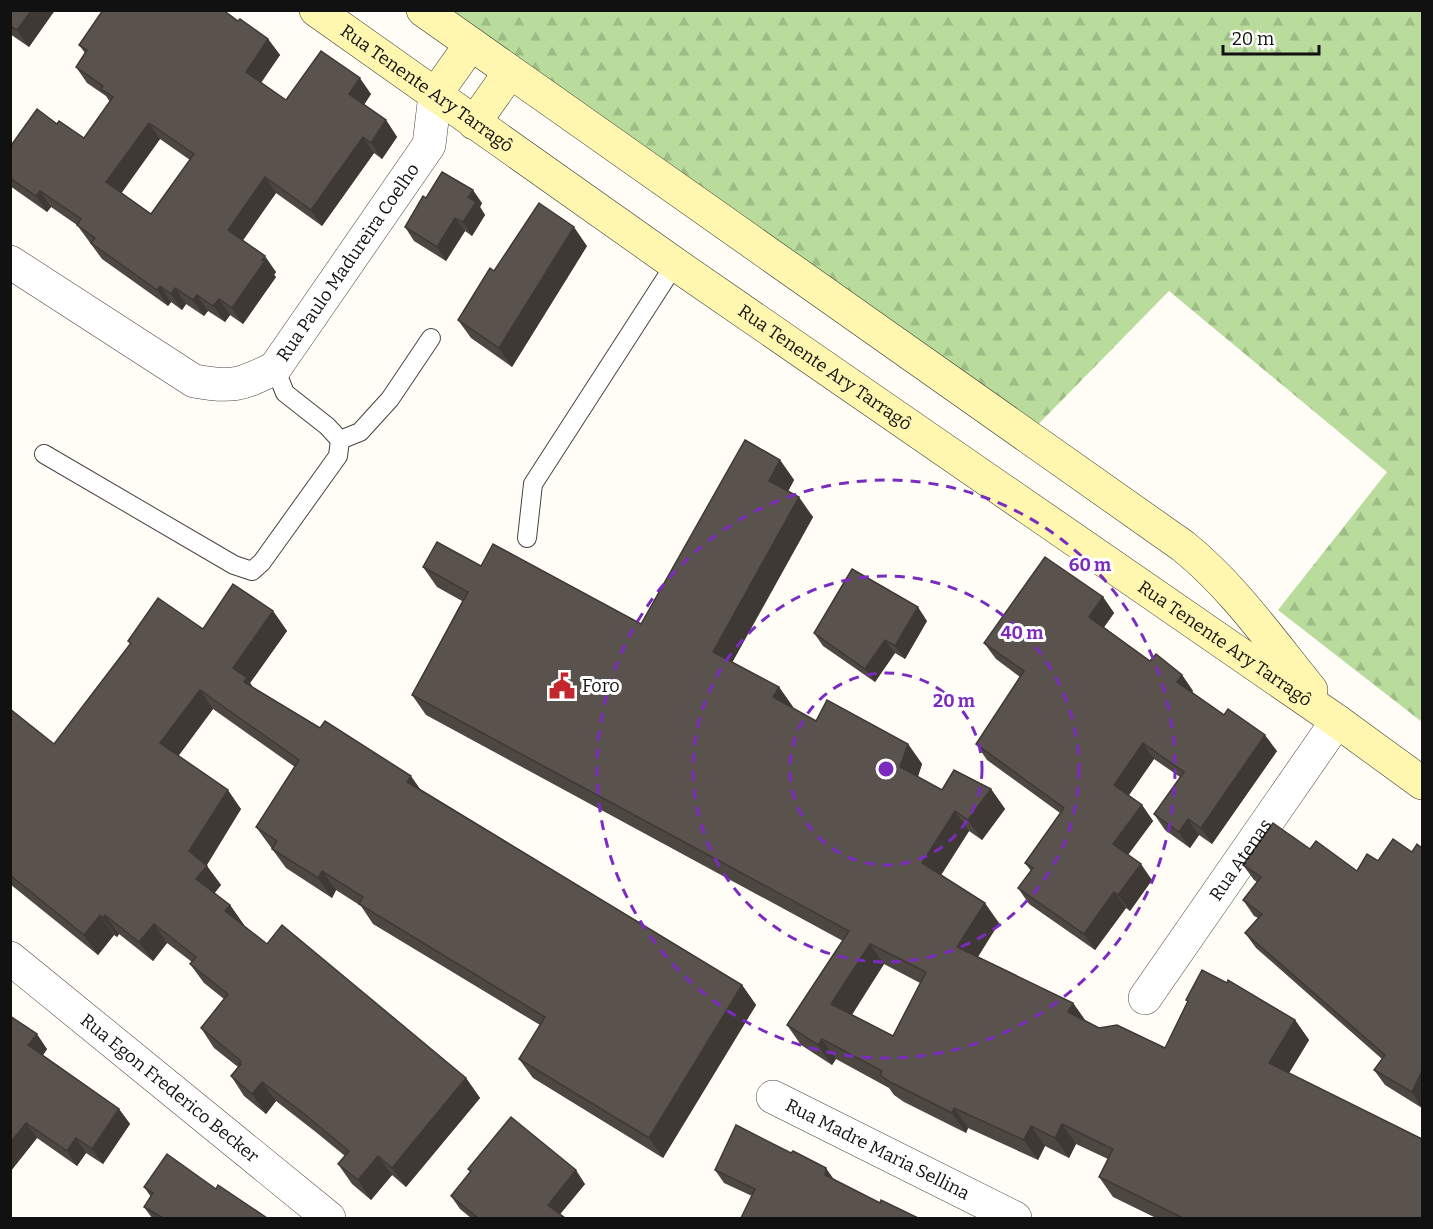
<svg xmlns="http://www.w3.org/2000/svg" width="1433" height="1229" font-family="Bitter,serif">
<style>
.forest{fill:url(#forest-firs)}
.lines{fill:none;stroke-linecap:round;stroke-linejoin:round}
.lane-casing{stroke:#444;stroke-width:20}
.street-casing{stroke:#444;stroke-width:34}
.secondary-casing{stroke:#333;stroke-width:34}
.lane{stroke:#fff;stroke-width:18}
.street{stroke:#fff;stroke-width:33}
.secondary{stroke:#fff6b0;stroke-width:33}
.wall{fill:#4d4742;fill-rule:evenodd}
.shaded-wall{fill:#3f3936}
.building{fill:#5a524d;stroke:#3f3936;stroke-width:1.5;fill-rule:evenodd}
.ring{fill:none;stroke:#7b2cbf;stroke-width:3;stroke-dasharray:10 8}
.labels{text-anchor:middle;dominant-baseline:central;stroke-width:6;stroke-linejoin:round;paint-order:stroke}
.street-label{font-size:18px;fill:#111;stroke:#fff}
.poi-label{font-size:18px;fill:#111;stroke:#fff;text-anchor:start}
.centre{fill:#7b2cbf;stroke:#fff;stroke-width:3}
.ring-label{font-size:18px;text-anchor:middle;font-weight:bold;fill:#7b2cbf;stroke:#fff;stroke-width:6;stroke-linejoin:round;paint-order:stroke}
</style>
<defs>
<pattern id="forest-firs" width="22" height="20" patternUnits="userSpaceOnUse" patternTransform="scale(1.5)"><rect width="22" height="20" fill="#b9dc9c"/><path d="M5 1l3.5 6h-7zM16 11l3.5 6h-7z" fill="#9ebc85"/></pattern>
</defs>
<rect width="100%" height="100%" fill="#fffdf5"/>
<!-- forest -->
<polygon class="forest" points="404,11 1422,11 1422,722 1278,610 1387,472 1169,291 1018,445"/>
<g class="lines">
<!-- lane casing -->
<g class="lane-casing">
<g id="lane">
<polyline points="340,440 360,432 390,399 431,338"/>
<polyline points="44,454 234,565 252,571 262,562 338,456 340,440 327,426 285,393 275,368"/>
<polyline points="527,538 533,484 675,264"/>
</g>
</g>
<!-- street casing -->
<g class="street-casing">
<g id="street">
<path id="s1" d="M10 262 194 381C232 388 241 385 275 368L429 145 435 95"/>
<path id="s2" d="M10 958 329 1218"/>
<path id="s3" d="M1145 998 1337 721"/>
<path id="s4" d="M773 1097 1015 1218"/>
</g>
</g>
<!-- secondary casing -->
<g class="secondary-casing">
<g id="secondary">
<path id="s5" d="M316 10 675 264 1337 721 1422 783"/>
<path d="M423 10 1183 546C1233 586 1271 641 1311 690"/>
<polyline points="435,95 471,44"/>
<polyline points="474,123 510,72"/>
</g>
</g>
<!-- lane -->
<use href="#lane" class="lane"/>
<!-- street -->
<use href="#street" class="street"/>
<!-- secondary -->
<use href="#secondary" class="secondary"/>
</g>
<!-- wall -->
<g class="wall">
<polygon points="10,10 55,10 29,47 10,34"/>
<path d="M238 21 268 39 280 55 261 83 286 100 371 94 364 105 386 120 397 137 382 159 374 153 322 226 276 193 243 240 276 272 274 275 276 277 243 324 230 315 225 322 208 311 204 316 186 304 182 310 171 302 168 306 102 259 77 225 51 207 47 212 10 186V147L57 124 84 138 110 102 106 96 87 83 76 67 85 53 79 45ZM160 139 190 160 151 214 121 193Z"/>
<polygon points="426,198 482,203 480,207 485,215 472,236 465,231 446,261 414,241 405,227"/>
<polygon points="587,246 512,367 471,338 458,320 494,271"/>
<path d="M780 460 794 480 788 491 813 517 732 662 779 687 793 707 792 708 816 721 908 744 922 764 918 777 942 790 991 789 1005 809 982 840 969 831 941 875 999 923 978 957 1073 1003 1085 1020 1099 1028 1165 1048 1188 1002 1186 1000 1295 1020 1309 1040 1289 1073 1422 1218H1156L1113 1197 1099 1177 1108 1159 1076 1144 1069 1158 1045 1146 1038 1160 968 1128 966 1133 904 1102 894 1095 889 1088 836 1059 832 1065 801 1045 787 1025 843 941 426 715 412 695 462 601 437 587 423 567 481 566 641 624ZM884 964 920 983 893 1036 852 1015Z"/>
<polygon points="1103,597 1114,613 1104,627 1150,661 1182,675 1193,691 1192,692 1277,751 1212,844 1199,835 1190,848 1165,830 1154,814 1180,777 1154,759 1128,796 1142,805 1153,821 1128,855 1152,880 1130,911 1126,908 1095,950 1029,904 1018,888 1031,871 1025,863 1060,813 987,760 976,744 1020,677 996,659 984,643"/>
<polygon points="273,611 287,631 250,683 253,687 742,985 756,1005 663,1158 533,1078 519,1059 540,1025 373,924 361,906 336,890 332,898 286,868 256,827 295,767 213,709 178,756 241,809 206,865 221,885 214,893 230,905 244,925 243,925 267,944 466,1078 480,1098 406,1187 392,1175 371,1200 352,1184 338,1164 345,1156 317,1133 276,1101 266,1114 244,1096 231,1076 238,1067 214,1048 201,1028 224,999 204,983 190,964 192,962 167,943 153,961 119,934 117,937 114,935 98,955 10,884 10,709 54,744 130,644 128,641 203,629"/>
<polygon points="927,621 905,659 895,653 875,682 823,646 814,633"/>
<polygon points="1422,848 1422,1108 1385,1085 1374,1070 1382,1059 1256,948 1245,933 1258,918 1254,916 1243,900 1257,882 1254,880 1243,865 1310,849 1357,871 1378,861"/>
<polygon points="10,1016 47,1049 43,1055 119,1109 130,1124 103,1164 86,1153 77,1166 37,1138 10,1172"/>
<polygon points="468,1169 585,1184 560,1214 565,1218 471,1218 460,1209 451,1196 470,1172"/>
<polygon points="715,1170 835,1180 880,1203 752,1196 724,1183"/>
<polygon points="144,1187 216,1189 267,1218 152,1218 144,1207 151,1197"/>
</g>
<!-- shaded-wall -->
<g class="shaded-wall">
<polygon points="32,10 55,10 29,47 17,30"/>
<polygon points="268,39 280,55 257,88 246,72"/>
<polygon points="360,78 371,94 360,110 349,94"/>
<polygon points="386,120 397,137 382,159 371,143"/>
<polygon points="149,123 160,139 118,198 106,182"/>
<polygon points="363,137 374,153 322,226 311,210"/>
<polygon points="265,177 276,193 239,246 228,230"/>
<polygon points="473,190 482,203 480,207 485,215 472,236 463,222 468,197"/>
<polygon points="40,191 51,207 47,212 36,196"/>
<polygon points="455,218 465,231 446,261 437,247"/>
<polygon points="574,227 587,246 512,367 499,348"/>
<polygon points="265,256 276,272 274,275 276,277 243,324 232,308"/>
<polygon points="160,286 171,302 168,306 157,290"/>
<polygon points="175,288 186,304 182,310 171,294"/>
<polygon points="197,295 208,311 204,316 193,300"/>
<polygon points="219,299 230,315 225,322 213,306"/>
<polygon points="780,460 794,480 783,501 769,481"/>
<polygon points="799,497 813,517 727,672 713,652"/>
<polygon points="1103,597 1114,613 1100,633 1089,617"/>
<polygon points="918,607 927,621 905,659 895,646"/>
<polygon points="273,611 287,631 250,683 260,698 258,702 233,668"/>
<polygon points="885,640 895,653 875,682 865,669"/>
<polygon points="1182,675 1193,691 1188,697 1177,682"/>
<polygon points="779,687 793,707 787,717 773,697"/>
<polygon points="200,690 213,709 174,762 160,743"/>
<polygon points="1265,735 1277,751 1212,844 1201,828"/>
<polygon points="1143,743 1154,759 1125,801 1114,785"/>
<polygon points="908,744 922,764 914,787 900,767"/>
<polygon points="411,776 425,796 407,782"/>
<polygon points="991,789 1005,809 982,840 968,820"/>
<polygon points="228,790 241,809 204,870 207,866 221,885 210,899 196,879 189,851"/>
<polygon points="1142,805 1153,821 1124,860 1113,844"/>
<polygon points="955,811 969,831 936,883 922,863"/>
<polygon points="1188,819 1199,835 1190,848 1179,832"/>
<polygon points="1141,864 1152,880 1130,911 1118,895"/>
<polygon points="322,871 336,890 332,898 318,878"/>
<polygon points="1114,892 1126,908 1095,950 1084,934"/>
<polygon points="985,903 999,923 971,967 957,947"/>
<polygon points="230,905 244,925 239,931 225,911"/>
<polygon points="100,915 114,935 98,955 84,935"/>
<polygon points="105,915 119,934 117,937 103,918"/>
<polygon points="154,924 167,943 153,961 139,942"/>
<polygon points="870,944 884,964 845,1024 831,1004"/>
<polygon points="742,985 756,1005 663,1158 649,1138"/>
<polygon points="1073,1003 1087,1023 1068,1012"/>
<polygon points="1295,1020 1309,1040 1283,1083 1269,1063"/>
<polygon points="37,1034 47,1049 39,1061 28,1045"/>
<polygon points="822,1039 836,1059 832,1065 818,1045"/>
<polygon points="1422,1071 1422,1108 1412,1092"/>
<polygon points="466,1078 480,1098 406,1187 392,1168"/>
<polygon points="262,1082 276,1101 266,1114 252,1094"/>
<polygon points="954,1108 968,1128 966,1133 952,1113"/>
<polygon points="119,1109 130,1124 103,1164 92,1149"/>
<polygon points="26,1123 37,1138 10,1172 10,1143"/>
<polygon points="1062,1124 1076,1144 1069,1158 1055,1138"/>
<polygon points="1031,1126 1045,1146 1038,1160 1024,1140"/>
<polygon points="76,1138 86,1153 77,1166 67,1151"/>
<polygon points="378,1156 392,1175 371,1200 358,1180"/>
<polygon points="826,1168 835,1181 825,1175"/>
<polygon points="576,1170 585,1184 557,1218 548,1205"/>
</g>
<!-- building -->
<g class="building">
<polygon points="10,10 32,10 17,30 10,26"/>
<path d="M103 10H223L238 21 240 19 268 39 246 72 286 100 321 51 360 78 349 94 386 120 371 143 363 137 311 210 265 177 228 230 265 256 262 260 265 261 232 308 219 299 213 306 197 295 193 300 175 288 171 294 160 286 157 290 91 243 95 238 77 225 81 219 40 191 36 196 10 178V147L37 109 57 124 59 121 84 138 113 97 101 89 103 86 76 67 87 50 79 45ZM149 123 194 154 151 214 106 182Z"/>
<polygon points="442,172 473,190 468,197 476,202 463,222 455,218 437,247 405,227 423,196 426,198"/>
<polygon points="539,203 574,227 499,348 458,320 490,268 494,271"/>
<path d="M745 440 780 460 769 481 799 497 713 652 779 687 773 697 816 721 827 700 908 744 900 767 942 790 954 770 991 789 968 820 955 811 922 863 985 903 957 947 1073 1003 1068 1012 1099 1028 1117 1025 1165 1048 1188 1001 1186 1000 1202 970 1227 983 1228 980 1295 1020 1269 1063 1422 1139V1218H1180L1181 1217 1099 1177 1113 1149 1062 1124 1055 1138 1031 1126 1024 1140 954 1108 952 1113 890 1082 880 1075 882 1071 822 1039 818 1045 787 1025 849 931 412 695 468 592 423 567 437 542 481 566 493 544 641 624ZM870 944 926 972 893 1036 831 1004Z"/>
<polygon points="1045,557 1103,597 1089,617 1150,661 1156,654 1182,675 1177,682 1224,715 1228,709 1265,735 1201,828 1188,819 1179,832 1154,814 1184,772 1143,743 1114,785 1142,805 1113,844 1141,864 1118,895 1114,892 1084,934 1018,888 1033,868 1025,863 1064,808 976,744 1024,671 984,643"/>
<polygon points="852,569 918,607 895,646 885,640 865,669 814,633"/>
<polygon points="233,584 273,611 233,668 247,678 244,682 320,728 325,721 411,776 407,782 742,985 649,1138 519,1059 545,1017 359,904 363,897 322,871 318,878 272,849 277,841 256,827 299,760 200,690 160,743 228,790 189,851 207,866 196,879 230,905 225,911 267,944 282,925 466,1078 392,1168 378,1156 358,1180 338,1164 349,1151 303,1113 262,1082 252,1094 231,1076 241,1064 239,1063 241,1061 201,1028 228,994 190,964 196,957 154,924 139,942 105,915 103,918 100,915 84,935 10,875 10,709 54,744 131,643 128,641 158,598 203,629"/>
<polygon points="1273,823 1310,849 1316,841 1357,871 1367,854 1378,861 1393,839 1412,852 1417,844 1422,848 1422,1071 1412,1092 1374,1070 1385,1055 1245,933 1262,914 1243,900 1261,877 1243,865"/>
<polygon points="10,1016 37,1034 28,1045 119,1109 92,1149 76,1138 67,1151 26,1123 10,1143"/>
<polygon points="511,1117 576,1170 548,1205 565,1218 478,1218 451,1196 471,1171 468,1169"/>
<polygon points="736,1125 791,1153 793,1151 826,1168 825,1175 880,1203 881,1200 918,1218 741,1218 755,1189 715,1170"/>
<polygon points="167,1154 216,1189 218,1185 267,1218 163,1218 144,1207 153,1193 144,1187"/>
</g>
<!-- distance rings -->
<g class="ring">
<circle cx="886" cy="769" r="96"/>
<circle cx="886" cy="769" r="193"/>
<circle cx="886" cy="769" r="289"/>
</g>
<!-- icons -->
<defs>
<g id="civic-bare" transform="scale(2.07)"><path d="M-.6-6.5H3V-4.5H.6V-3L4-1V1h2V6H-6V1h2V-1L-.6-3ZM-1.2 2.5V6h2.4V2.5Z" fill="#c4262e" stroke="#fff" stroke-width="2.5" paint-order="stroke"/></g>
</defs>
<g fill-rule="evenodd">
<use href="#civic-bare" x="562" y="686"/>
</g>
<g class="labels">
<!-- street labels -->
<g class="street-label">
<text stroke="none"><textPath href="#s5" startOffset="136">Rua Tenente Ary Tarragô</textPath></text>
<text stroke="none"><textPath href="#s1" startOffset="432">Rua Paulo Madureira Coelho</textPath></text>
<text stroke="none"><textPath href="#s5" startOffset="622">Rua Tenente Ary Tarragô</textPath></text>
<text stroke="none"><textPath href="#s5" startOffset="1108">Rua Tenente Ary Tarragô</textPath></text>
<text stroke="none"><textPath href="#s3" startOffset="168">Rua Atenas</textPath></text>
<text stroke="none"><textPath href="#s2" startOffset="206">Rua Egon Frederico Becker</textPath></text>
<text stroke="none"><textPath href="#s4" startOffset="117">Rua Madre Maria Sellina</textPath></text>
</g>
<!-- poi labels -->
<g class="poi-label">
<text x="582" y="686">Foro</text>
</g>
</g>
<circle cx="886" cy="769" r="9" class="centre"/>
<g class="ring-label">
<text x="1090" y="571">60 m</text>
<text x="1022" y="639">40 m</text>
<text x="954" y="707">20 m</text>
</g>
<!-- border -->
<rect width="1433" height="1229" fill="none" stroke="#111111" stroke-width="24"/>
<!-- scale -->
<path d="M1223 45v9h96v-9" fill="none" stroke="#111111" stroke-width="3"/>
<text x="1232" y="45" font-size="18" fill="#111111" stroke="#ffffff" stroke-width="4.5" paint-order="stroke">20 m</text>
</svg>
